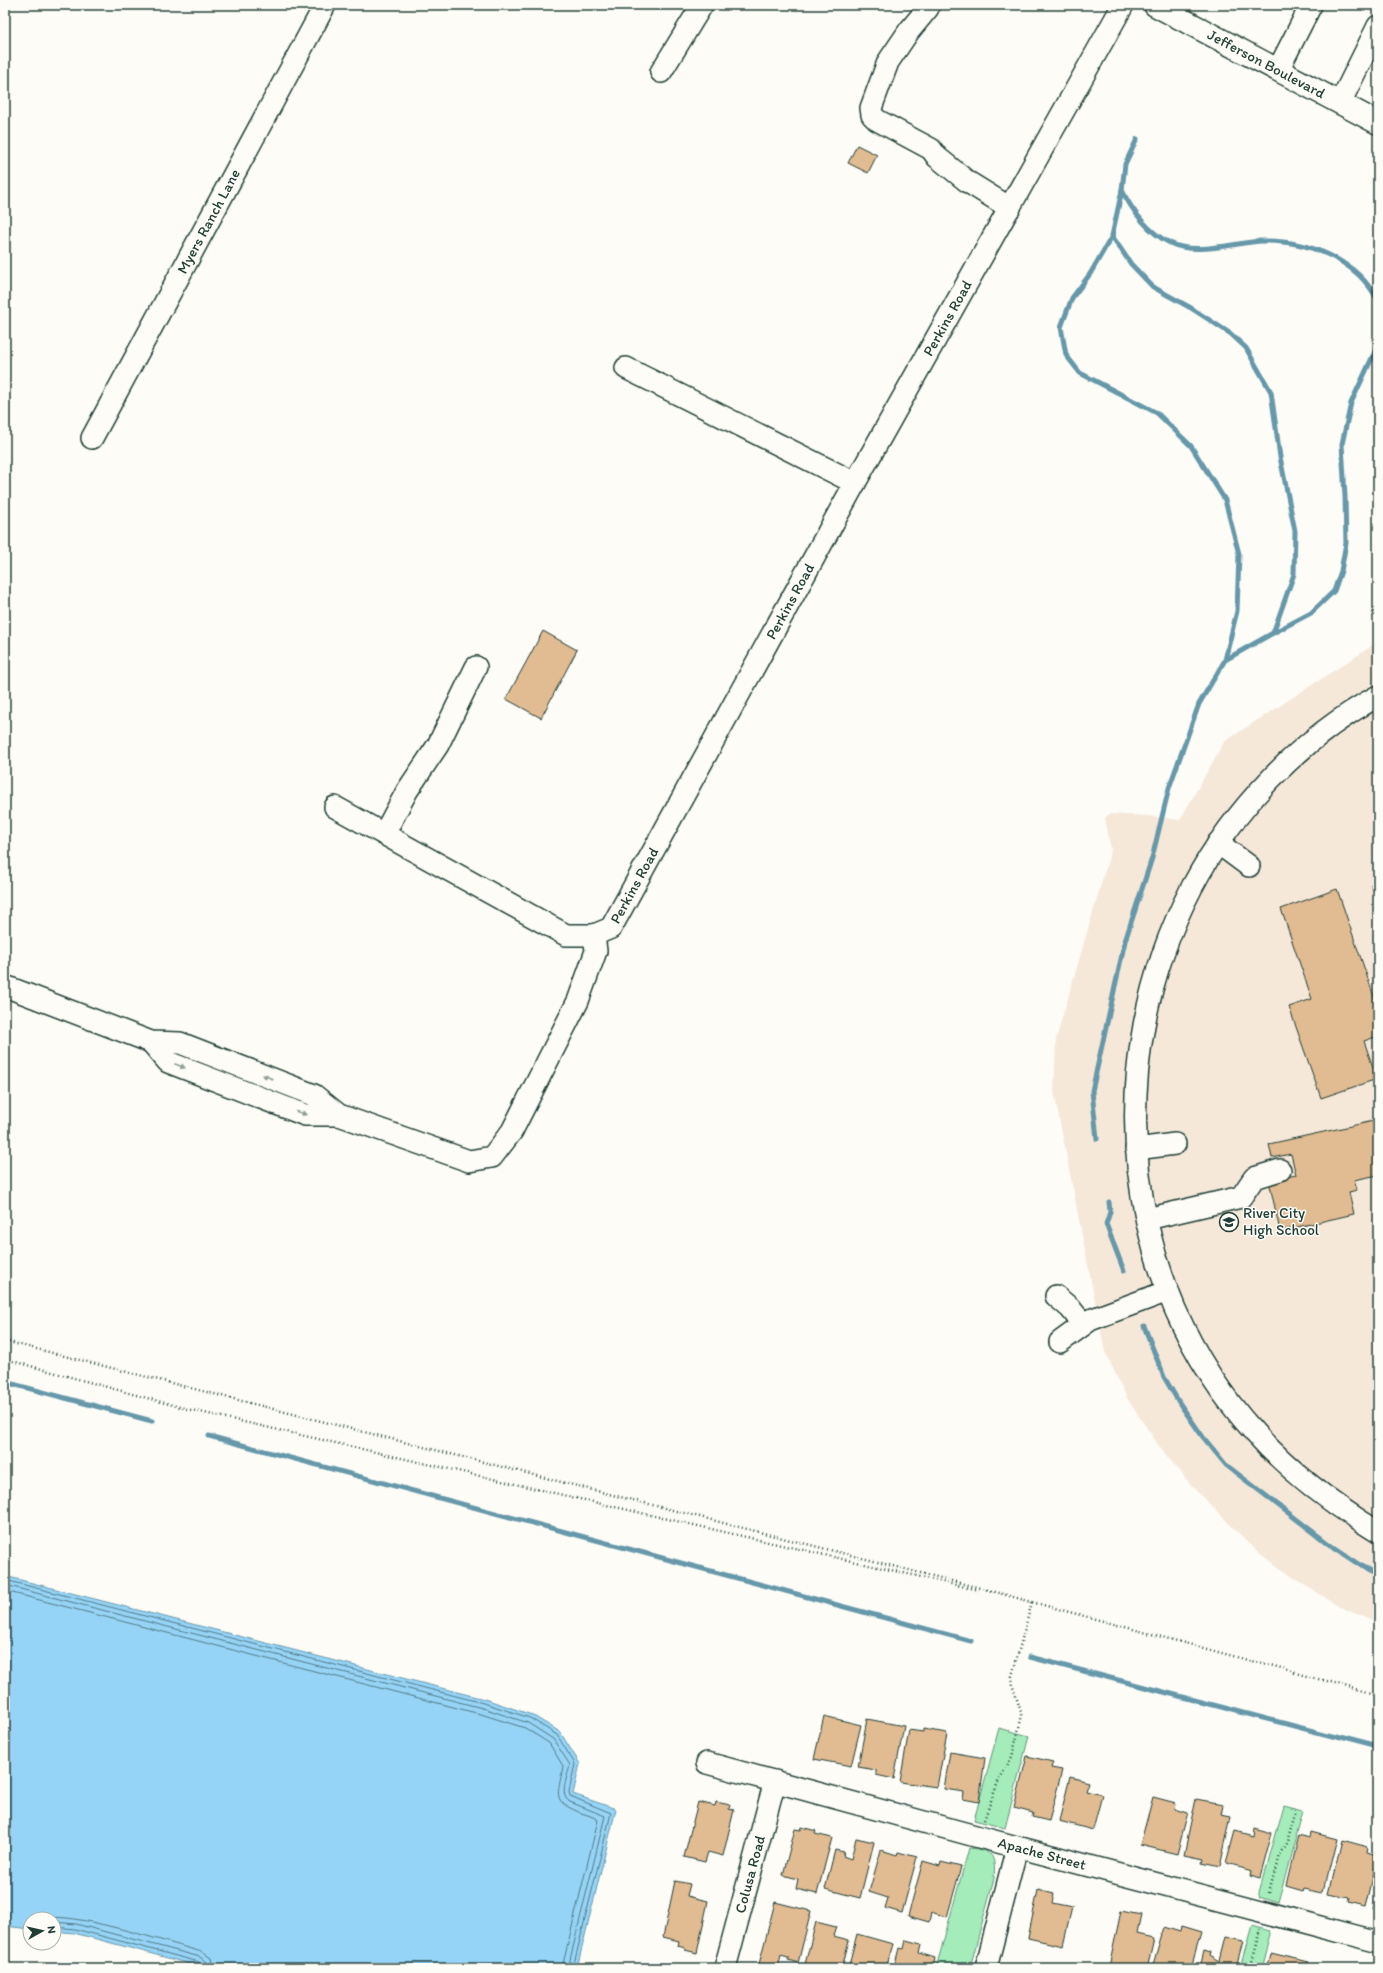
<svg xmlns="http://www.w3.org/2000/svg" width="1383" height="1973" font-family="Itim,sans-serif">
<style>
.built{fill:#f5e8d9}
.green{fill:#a4ecba;stroke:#629477}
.water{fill:#96d4f7;stroke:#6698a9}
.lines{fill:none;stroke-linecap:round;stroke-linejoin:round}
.shore{stroke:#4f7982;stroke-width:1}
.stream{stroke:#6698a9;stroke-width:5}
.building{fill:#e1bb92;stroke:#1f3d34}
.minor-casing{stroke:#1f3d34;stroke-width:24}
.major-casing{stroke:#1f3d34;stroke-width:25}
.path{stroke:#1f3d34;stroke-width:2.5;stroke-dasharray:1 3;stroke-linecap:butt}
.minor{stroke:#fdfcf7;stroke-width:21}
.major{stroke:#fdfcf7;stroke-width:22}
.oneway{fill:#8e9c96}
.labels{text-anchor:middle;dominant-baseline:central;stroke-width:3;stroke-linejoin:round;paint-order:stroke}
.street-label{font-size:15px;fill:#1f3d34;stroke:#fdfcf7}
.poi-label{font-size:15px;fill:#1f3d34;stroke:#fdfcf7;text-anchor:start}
</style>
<rect width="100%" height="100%" fill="#fdfcf7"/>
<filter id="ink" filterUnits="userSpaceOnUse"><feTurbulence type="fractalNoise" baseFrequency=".025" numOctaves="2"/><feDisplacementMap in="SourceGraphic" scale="8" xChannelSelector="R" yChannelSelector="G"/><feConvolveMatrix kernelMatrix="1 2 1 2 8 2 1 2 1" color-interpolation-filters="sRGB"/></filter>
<g filter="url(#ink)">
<!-- built -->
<polygon class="built" points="1378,642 1378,1624 1347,1610 1304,1585 1259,1553 1198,1493 1161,1449 1128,1400 1105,1352 1054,1092 1056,1039 1111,850 1105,818 1109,814 1148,816 1180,820 1224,742"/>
<!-- green -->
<g class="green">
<polygon points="999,1728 1029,1736 1005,1828 974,1820"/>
<polygon points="1284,1805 1303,1810 1278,1902 1259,1896"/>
<path d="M969 1848C992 1850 996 1855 994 1878L970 1968H936Z"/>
<polygon points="1252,1925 1271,1930 1261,1968 1240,1968"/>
</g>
<!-- water -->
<polygon class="water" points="5,1576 488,1700 532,1715 560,1732 580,1764 573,1794 616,1809 577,1968 205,1968 74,1933 54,1931 54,1919 30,1919 30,1929 5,1926"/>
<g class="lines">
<!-- shore -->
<g class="shore">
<polyline points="5,1580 487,1704 530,1718 557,1735 575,1764 569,1792 570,1796 611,1813 573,1968"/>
<path d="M5 1585 486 1709 528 1723 553 1739 570 1765C568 1776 558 1795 570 1802L605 1816 568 1968"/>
<path d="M5 1591 484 1715 525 1728 549 1743 563 1766C558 1797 550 1801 584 1814 588 1815 594 1817 598 1820L562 1968"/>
<path d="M46 1919C65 1909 176 1945 202 1952L211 1958 213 1968"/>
<polyline points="54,1922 76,1924 200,1957 206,1962 207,1968"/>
<polyline points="54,1927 75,1929 199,1962 202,1968"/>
</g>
<!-- stream -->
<g class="stream">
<path d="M1122 190C1132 211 1149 233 1170 243 1195 256 1236 242 1263 241 1307 240 1358 260 1378 301"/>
<polyline points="1112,236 1131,264 1153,287 1191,308 1231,334 1246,348 1271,392 1280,457 1295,531 1294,574 1273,633"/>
<polyline points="1225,660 1273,633 1311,613 1334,591 1341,571 1346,543 1345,497 1342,444 1351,403 1378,345"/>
<polyline points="1097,1139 1092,1091 1125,941 1152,858 1169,788 1199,704 1225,660 1237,611 1239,554 1225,500 1191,446 1157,413 1080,373 1066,355 1061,327 1072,298 1090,274 1112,236 1122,190 1125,164 1137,139"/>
<polyline points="1109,1202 1110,1212 1106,1224 1124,1271"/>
<polyline points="1144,1326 1164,1377 1180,1404 1203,1437 1226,1465 1334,1548 1378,1577"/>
<polyline points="5,1382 152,1421"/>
<polyline points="209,1436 971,1641"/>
<polyline points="1030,1657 1378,1748"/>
</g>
</g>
<!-- building -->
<g class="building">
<polygon points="857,145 877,155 868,173 848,163"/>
<polygon points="543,631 577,650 541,718 506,699"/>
<polygon points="1378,881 1378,899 1371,885"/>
<polygon points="1337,889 1378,1008 1378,1036 1364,1041 1377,1079 1321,1098 1289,1007 1312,999 1281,909"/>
<polygon points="1378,1120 1378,1175 1354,1180 1357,1190 1349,1192 1354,1214 1280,1231 1269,1181 1296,1175 1291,1154 1272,1158 1269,1144"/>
<polygon points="824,1716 861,1725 851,1766 814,1759"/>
<polygon points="867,1719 904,1726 894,1779 876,1775 876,1770 858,1767"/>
<polygon points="923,1729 947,1733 937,1787 900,1782 909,1730 923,1732"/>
<polygon points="950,1752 985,1758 979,1802 963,1799 964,1792 944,1789"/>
<polygon points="1027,1756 1053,1762 1051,1768 1062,1770 1049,1821 1032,1817 1033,1813 1014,1808"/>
<polygon points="1070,1777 1089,1782 1086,1791 1102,1795 1093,1830 1059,1821"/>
<polygon points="1153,1797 1176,1803 1175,1809 1188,1813 1177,1854 1140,1845"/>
<polygon points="1196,1799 1223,1804 1221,1814 1231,1816 1220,1867 1202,1863 1203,1859 1184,1855"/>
<polygon points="698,1802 715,1806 716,1802 730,1805 729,1809 734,1810 723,1856 708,1852 705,1862 684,1857"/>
<polygon points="802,1827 816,1831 815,1834 832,1838 817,1894 796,1889 798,1879 783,1875 795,1829 801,1830"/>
<polygon points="1254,1828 1272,1833 1260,1878 1249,1875 1250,1871 1226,1864 1235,1831 1253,1836"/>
<polygon points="1311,1832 1337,1839 1324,1891 1304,1887 1303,1890 1286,1885 1298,1835 1310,1838"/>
<polygon points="856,1838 874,1842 860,1898 825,1889 835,1850 844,1852 843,1856 851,1859"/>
<polygon points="1342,1840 1368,1847 1367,1852 1377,1855 1365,1906 1347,1902 1348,1898 1329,1894"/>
<polygon points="881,1850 897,1855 898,1852 917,1857 902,1913 885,1908 888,1898 869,1892"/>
<polygon points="923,1861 940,1866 941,1862 961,1867 947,1917 931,1912 929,1922 908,1916"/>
<polygon points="1378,1879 1378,1910 1372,1909"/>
<polygon points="675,1881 690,1884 687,1896 708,1901 697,1953 685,1950 685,1948 678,1946 679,1941 663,1937"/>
<polygon points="1038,1890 1054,1894 1052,1903 1072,1907 1063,1946 1028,1938"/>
<polygon points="775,1902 811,1911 798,1963 788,1960 788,1957 781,1955 778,1968 758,1968"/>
<polygon points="1121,1911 1141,1915 1137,1934 1154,1938 1147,1968 1109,1967"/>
<polygon points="816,1922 836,1927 833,1936 849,1940 842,1968 804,1968"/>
<polygon points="1164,1927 1180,1932 1181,1927 1201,1933 1191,1968 1152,1968"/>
<polygon points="857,1934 893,1944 886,1968 848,1968"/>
<polygon points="1227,1938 1243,1942 1236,1968 1200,1968 1204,1951 1212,1953 1211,1956 1221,1962"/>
<polygon points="906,1940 921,1944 919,1953 935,1958 933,1968 894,1968 899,1948 904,1949"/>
<polygon points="1270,1953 1307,1962 1305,1968 1266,1968"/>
</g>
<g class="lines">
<!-- minor casing -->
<g class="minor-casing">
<g id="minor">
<polyline points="929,5 928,8 909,31 888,62 871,108 872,115 877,120 931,149 937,157 968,182 1010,208"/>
<polyline points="1278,70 1311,5"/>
<polyline points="661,72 702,5"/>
<polyline points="1340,103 1378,26"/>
<polyline points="626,368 855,483"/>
<path id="s1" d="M92 438 325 5"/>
<path d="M1378 696C1301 738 1233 809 1192 887 1100 1062 1120 1284 1255 1433 1291 1473 1332 1504 1378 1532"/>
<path id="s2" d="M335 807 566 935H594L611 928 855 483 1123 5"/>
<polyline points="384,834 407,791 438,745 476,667"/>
<polyline points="1218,843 1249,866"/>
<polyline points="5,986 151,1042 180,1043 314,1095 339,1115 469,1161 492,1157 512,1131 578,1001 596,951 594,935"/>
<polyline points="151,1042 168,1062 305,1115 339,1115"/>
<polyline points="1136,1149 1175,1144"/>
<polyline points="1147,1219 1241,1197 1254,1178 1280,1170"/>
<polyline points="1056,1296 1070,1308 1083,1324"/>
<polyline points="1060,1342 1090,1320 1168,1291"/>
<path id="s3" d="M707 1763 979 1837 1378 1942"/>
<path id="s4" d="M725 1968 775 1781"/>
<polyline points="986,1968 1017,1847"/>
</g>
</g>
<!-- major casing -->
<g class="major-casing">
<g id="major">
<path id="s5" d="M1155 5 1378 123"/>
</g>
</g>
<!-- path -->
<g class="path">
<polyline points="5,1341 980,1588 1378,1695"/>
<polyline points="5,1359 187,1409 978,1590"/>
<polyline points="984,1820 998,1782 1012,1757 1022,1715 1013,1687 1012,1676 1032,1602"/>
<polyline points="1269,1893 1279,1855 1287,1842 1296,1810"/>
<polyline points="1249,1968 1260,1929"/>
</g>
<!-- minor -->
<use href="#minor" class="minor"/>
<!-- major -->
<use href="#major" class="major"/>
</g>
<!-- one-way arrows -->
<defs><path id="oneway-solid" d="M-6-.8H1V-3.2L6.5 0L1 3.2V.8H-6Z"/></defs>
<g class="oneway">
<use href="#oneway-solid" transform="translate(180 1066) rotate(21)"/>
<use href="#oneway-solid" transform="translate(268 1077) rotate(-159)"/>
<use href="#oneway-solid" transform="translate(301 1113) rotate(17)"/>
</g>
</g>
<!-- icons -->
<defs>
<g id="school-ring" transform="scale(1)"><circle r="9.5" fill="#fdfcf7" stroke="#1f3d34" stroke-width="1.5"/><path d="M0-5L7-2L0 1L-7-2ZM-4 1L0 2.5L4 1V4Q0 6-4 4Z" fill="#1f3d34"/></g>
</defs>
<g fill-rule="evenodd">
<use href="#school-ring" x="1229" y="1222"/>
</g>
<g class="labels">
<!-- street labels -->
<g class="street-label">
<text stroke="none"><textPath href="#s5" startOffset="126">Jefferson Boulevard</textPath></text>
<text stroke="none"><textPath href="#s1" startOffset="246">Myers Ranch Lane</textPath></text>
<text stroke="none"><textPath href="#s2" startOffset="1007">Perkins Road</textPath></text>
<text stroke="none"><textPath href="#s2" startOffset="683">Perkins Road</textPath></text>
<text stroke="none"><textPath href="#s2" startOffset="359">Perkins Road</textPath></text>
<text stroke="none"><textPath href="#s3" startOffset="347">Apache Street</textPath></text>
<text stroke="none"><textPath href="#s4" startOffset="97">Colusa Road</textPath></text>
</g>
<!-- poi labels -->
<g class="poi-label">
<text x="1243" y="1213">River City<tspan x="1243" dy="17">High School</tspan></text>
</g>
</g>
<!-- margin -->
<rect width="1383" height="1973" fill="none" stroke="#fdfcf7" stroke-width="20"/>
<rect x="10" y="10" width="1363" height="1953" fill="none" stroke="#1f3d34" stroke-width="1.5" filter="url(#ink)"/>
<!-- north arrow -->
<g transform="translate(42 1931) rotate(82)"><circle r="19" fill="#fdfcf7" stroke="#a4b0a9"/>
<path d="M0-3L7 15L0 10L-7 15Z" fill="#1f3d34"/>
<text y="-6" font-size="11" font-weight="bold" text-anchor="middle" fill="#1f3d34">N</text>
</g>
</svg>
